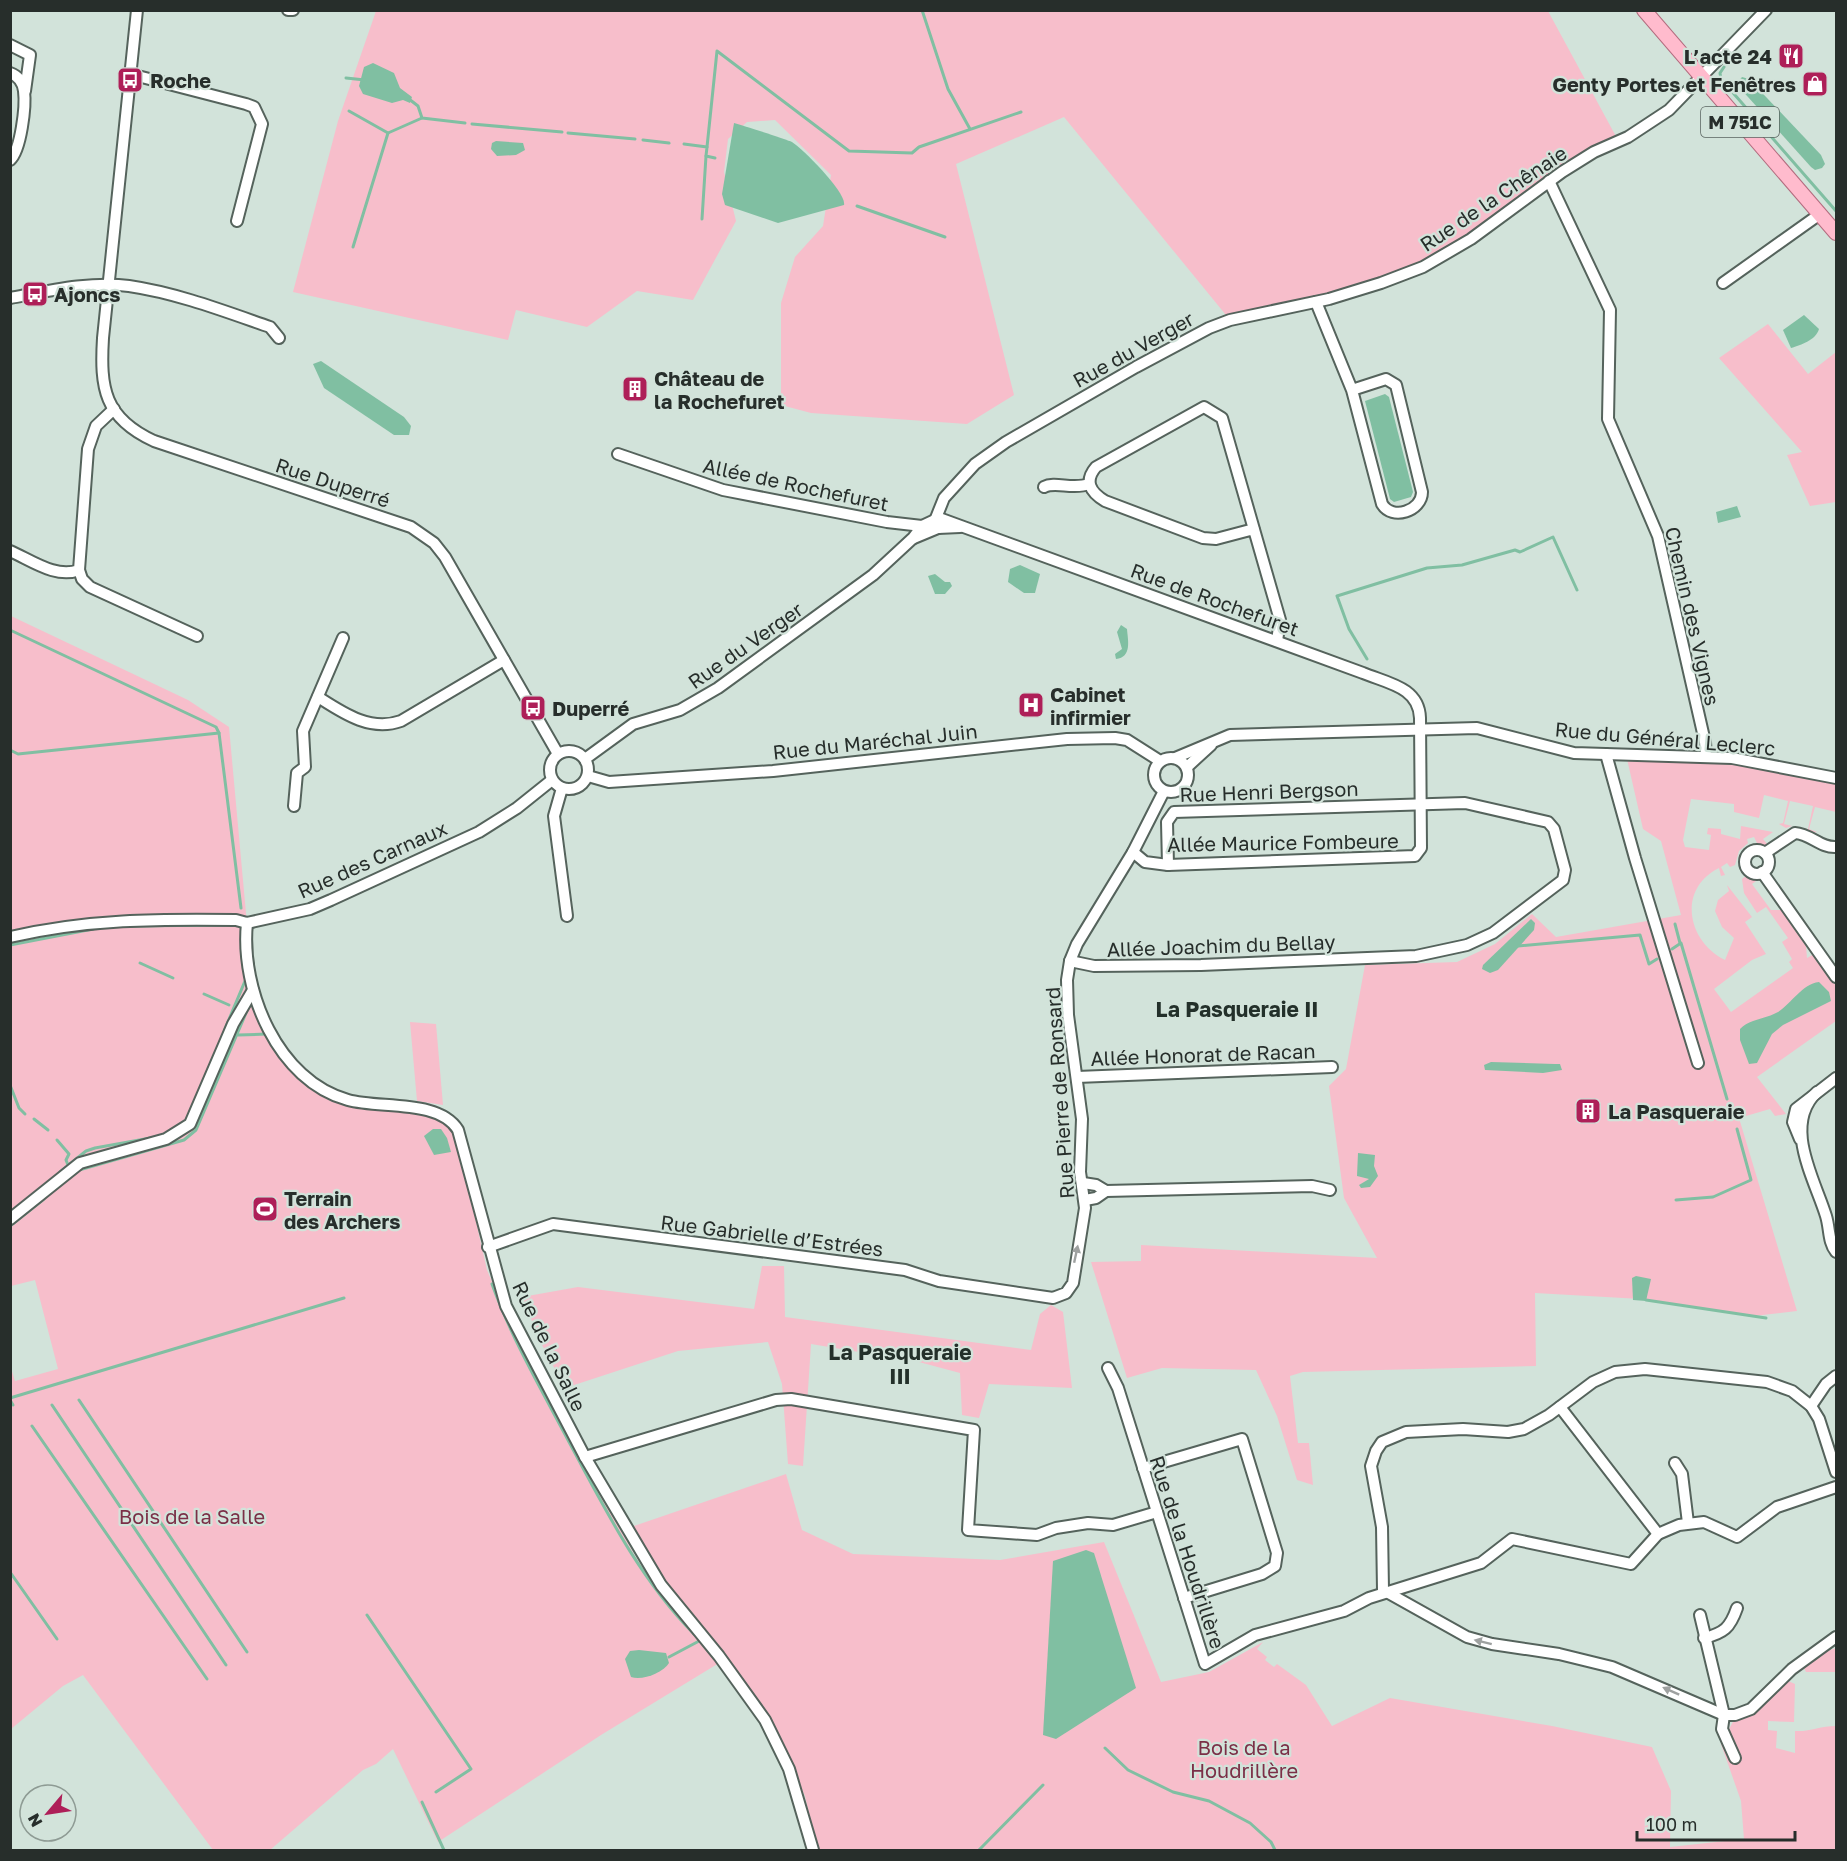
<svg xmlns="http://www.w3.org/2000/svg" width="1847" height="1861" font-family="'Golos Text',sans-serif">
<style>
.green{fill:#f7becb}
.water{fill:#80bfa2}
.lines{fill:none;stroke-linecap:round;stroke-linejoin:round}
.stream{stroke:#80bfa2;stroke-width:3}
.minor-casing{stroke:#55635c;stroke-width:14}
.major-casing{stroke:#b36c7f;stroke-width:16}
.minor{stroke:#fff;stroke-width:10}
.major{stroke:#ffbbcd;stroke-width:14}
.oneway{fill:#9ea1a0}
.labels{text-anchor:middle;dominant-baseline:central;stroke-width:4.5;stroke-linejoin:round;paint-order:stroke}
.shield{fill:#d2e3da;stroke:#5a6460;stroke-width:1.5}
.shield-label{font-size:18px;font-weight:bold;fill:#272e2b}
.poi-label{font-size:20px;font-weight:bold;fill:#272e2b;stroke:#d2e3da;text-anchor:start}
.street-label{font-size:20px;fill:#272e2b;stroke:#d2e3da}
.park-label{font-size:20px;fill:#7b2f47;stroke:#d2e3da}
.neighbourhood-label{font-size:21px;font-weight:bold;fill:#23302a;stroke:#d2e3da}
</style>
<rect width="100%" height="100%" fill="#d2e3da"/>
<!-- green -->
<g class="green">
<polygon points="376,11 1548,11 1619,142 1594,152 1471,239 1381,283 1230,320 1064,117 956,164 1014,395 967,424 811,413 781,405 781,303 795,257 823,226 831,175 775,120 747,122 728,139 724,172 736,221 693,300 637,291 587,327 516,310 508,340 293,292 338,121"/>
<polygon points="1768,324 1808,374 1836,352 1836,502 1810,506 1787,455 1802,452 1719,358"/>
<polygon points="11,616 188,700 229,727 253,990 277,1041 327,1094 437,1112 453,1121 487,1270 523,1356 635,1556 656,1588 719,1663 601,1735 438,1842 393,1749 376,1764 363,1770 270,1850 213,1850 83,1675 63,1686 11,1729 10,1365 15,1381 58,1369 35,1280 11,1286"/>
<path d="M1627 759 1732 763 1836 783V812L1815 807 1809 829 1817 832 1813 833 1800 828 1808 829 1813 806 1790 801 1784 824 1792 826 1786 828 1779 824 1783 823 1788 801 1764 795 1759 818 1734 812V804L1691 799 1683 840 1685 847 1709 850 1711 835 1707 834 1708 828 1721 829V834L1740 839 1741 826 1773 832 1763 839 1768 845 1766 847 1758 845 1754 837 1747 839 1748 843 1739 851 1735 865 1730 867 1727 863 1721 867 1725 875 1721 876 1719 868C1677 889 1687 941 1725 960L1734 938 1722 927 1715 911 1718 900 1729 891 1727 885 1752 917 1745 922 1766 954 1752 960 1714 989 1731 1012 1793 968 1789 962 1792 959 1782 942 1788 938 1766 907 1757 913 1744 893 1742 879 1747 875 1760 878 1752 884 1771 910H1781L1806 946 1807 958 1814 954 1836 986V1021L1757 1077 1786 1114 1775 1116 1770 1109 1739 1118 1797 1311 1754 1316 1641 1299 1535 1293 1536 1366 1303 1372 1290 1376 1298 1443H1309L1313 1485 1297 1480 1277 1416 1256 1370 1162 1368 1127 1378 1091 1262 1141 1261V1245L1377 1258 1344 1198 1329 1086 1346 1069 1365 965 1457 962 1495 944 1532 914 1556 937 1681 915 1661 841 1643 829Z"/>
<polygon points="410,1022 436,1024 443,1105 417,1101"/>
<polygon points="762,1266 784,1266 785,1317 1031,1350 1040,1314 1051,1305 1063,1312 1072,1388 989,1384 979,1418 962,1415 960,1373 919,1362 811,1344 803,1466 788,1464 782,1384 768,1342 678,1351 565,1388 541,1343 522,1297 578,1287 754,1309"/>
<path d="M786 1474 802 1530 853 1554 1000 1560 1104 1542 1161 1682 1209 1672 1263 1642 1257 1649 1267 1657 1265 1660 1274 1667 1277 1664 1306 1685 1332 1726 1390 1698 1552 1726 1652 1747 1671 1791 1670 1847 1744 1839 1741 1801 1721 1744 1735 1718 1786 1680 1795 1684 1794 1722 1768 1721V1730L1777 1731 1776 1748 1795 1753V1731C1810 1732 1820 1726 1836 1726V1850H817L805 1796 772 1722 653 1566 631 1527Z"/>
<polygon points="1836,1648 1836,1672 1806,1672 1803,1666 1822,1653"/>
</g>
<!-- water -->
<g class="water">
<polygon points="373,63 394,73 400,88 412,97 410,103 403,100 392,103 363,94 359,86 364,67"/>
<polygon points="1742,77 1749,79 1821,155 1825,164 1822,168 1815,170 1811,167 1739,87 1738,82"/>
<path d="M734 123C741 125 786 139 792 142 803 149 847 193 844 205L778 223 725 205 722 194Z"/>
<polygon points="496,141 523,143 525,150 516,155 497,156 491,149 492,143"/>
<path d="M1804 315 1819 329C1816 340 1801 345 1791 348L1783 330Z"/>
<polygon points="321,361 404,417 411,426 409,435 394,435 324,388 313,364"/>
<polygon points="1385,394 1389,397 1413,492 1411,497 1394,502 1390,499 1365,401"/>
<polygon points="1737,506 1741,517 1718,523 1716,512"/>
<polygon points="1020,565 1040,574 1035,593 1024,593 1008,582 1010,569"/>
<polygon points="935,574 945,582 950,582 952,586 945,594 935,594 928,576"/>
<path d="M1121 625 1127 629C1128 641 1132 657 1116 659L1115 654 1122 649 1117 632Z"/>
<polygon points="1531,919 1535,923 1534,930 1498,970 1490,973 1482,969 1483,965"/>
<path d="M1819 982 1829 992 1831 1001 1783 1025 1772 1034 1757 1063 1749 1064 1740 1040V1029C1749 1019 1766 1019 1778 1012 1792 1003 1802 984 1819 982Z"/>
<polygon points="1491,1062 1555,1064 1560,1064 1562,1070 1543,1073 1485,1070 1484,1065"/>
<polygon points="433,1129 441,1129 447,1138 451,1152 434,1155 424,1136"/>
<polygon points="1358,1153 1375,1155 1374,1166 1378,1176 1370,1187 1361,1188 1359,1185 1369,1179 1357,1176"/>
<polygon points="1636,1276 1651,1279 1646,1301 1633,1300 1632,1278"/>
<polygon points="1086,1550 1094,1553 1136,1688 1056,1739 1043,1735 1053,1561"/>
<path d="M639 1650 666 1653 669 1663C663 1673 642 1681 631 1677L625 1659 630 1651Z"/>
</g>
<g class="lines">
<!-- stream -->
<g class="stream">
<polyline points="922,10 948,89 970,129"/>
<polyline points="1724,67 1720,73 1721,79 1836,211"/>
<polyline points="346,78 365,80"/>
<polyline points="409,99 418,106 422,118 465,123"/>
<polyline points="349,111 388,133"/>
<polyline points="472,124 562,132"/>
<polyline points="568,133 635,139"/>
<polyline points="643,140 669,143"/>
<polyline points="684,144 707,147 706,156 715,158"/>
<polyline points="707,147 717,51 849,151 912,153 919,147 1021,112"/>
<polyline points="857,206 945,237"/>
<polyline points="702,219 706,156"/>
<polyline points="353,247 388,133 422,118"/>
<polyline points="10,630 216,727 219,733 241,908"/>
<polyline points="1367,659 1349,629 1337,596 1427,568 1462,565 1515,550 1520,552 1553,537 1577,590"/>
<polyline points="10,750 18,754 219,733"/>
<polyline points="1675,924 1680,943"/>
<polyline points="132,926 224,925"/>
<polyline points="10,945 93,929"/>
<polyline points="1518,946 1640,935 1649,964 1657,959"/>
<polyline points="1672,949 1681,943 1727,1099"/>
<polyline points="140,963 173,978"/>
<polyline points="204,994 229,1005"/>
<polyline points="225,1029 245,981"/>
<polyline points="238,1035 267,1034"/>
<polyline points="10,1085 19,1108 25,1114"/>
<polyline points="34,1119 48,1130"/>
<polyline points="57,1140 69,1154 66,1160 68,1165"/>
<polyline points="79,1170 184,1140 196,1130 249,1006"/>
<polyline points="60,1172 86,1151 95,1148 156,1137"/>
<polyline points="1676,1200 1713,1197 1751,1180 1737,1129"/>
<polyline points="10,1226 44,1199"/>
<path d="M492 1284C512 1339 541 1389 568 1440 605 1509 639 1578 694 1634"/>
<polyline points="1646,1300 1766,1318"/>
<polyline points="10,1398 344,1298"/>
<polyline points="10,1400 13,1405"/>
<polyline points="79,1400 247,1652"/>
<polyline points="52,1405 226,1665"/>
<polyline points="32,1426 207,1679"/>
<polyline points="10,1572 57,1639"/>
<polyline points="367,1615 471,1769 436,1792"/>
<polyline points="669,1657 701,1640 699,1639"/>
<polyline points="1105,1748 1128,1770 1173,1792 1209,1801 1250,1823 1271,1842 1275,1850"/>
<polyline points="422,1802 444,1850"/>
<polyline points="979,1850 1043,1785"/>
</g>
<!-- minor casing -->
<g class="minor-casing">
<g id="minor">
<path d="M137 10 103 338C100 388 104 418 154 441L411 527 434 543 445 557 558 754"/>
<polyline points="288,10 293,10"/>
<polyline points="10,45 30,55 25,91"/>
<path d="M10 73C18 76 23 82 24 91 26 106 21 150 10 160"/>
<polyline points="130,74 246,104 254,107 262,124 237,221"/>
<polyline points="1549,181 1610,310 1608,419 1658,536 1705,742 1706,757"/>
<polyline points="1723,283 1820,214"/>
<path d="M10 298C48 291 91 281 129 286 177 293 224 311 270 327L279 338"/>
<path d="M1316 302 1352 390 1382 504C1392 521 1422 511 1422 492L1396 385 1386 379 1352 390"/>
<polyline points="618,454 723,490 887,522 922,526"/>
<path d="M1044 487C1055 481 1073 490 1089 484"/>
<polyline points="938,528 936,518 944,498 975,464 1006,442 1136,367 1209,328 1230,320 1329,299 1381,283 1423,267 1471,239 1562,172 1594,152 1628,137 1669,110 1766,10"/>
<path d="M1254 529 1216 539 1203 538 1105 501C1090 492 1084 481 1096 467L1204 407 1222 418 1280 620 1277 641"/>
<polyline points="914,538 938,528 960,527"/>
<path d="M10 551C31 560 56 579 79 570L88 449 96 426 114 409"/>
<polyline points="79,570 82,579 90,587 197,636"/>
<path d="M318 697C343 713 370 732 401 721L504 660"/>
<circle cx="569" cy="770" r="19"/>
<polyline points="1606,754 1635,858 1698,1063"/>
<circle cx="1171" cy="775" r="17"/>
<polyline points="1175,758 1230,735 1477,728 1574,753 1732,758 1836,778"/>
<path d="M585 759 633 724 680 710 718 688 873 575 913 538 922 526 939 518 1363 673C1387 683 1419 687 1420 718L1421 848 1415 856 1168 865 1145 862 1133 852"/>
<polyline points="1187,767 1211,745"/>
<polyline points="588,776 609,782 773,771 1067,739 1115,738 1127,740 1160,761"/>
<polyline points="562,788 554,816 567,916"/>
<polyline points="294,806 297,773 305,767 303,731 343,638"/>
<circle cx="1757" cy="862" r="12"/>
<path d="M1765 853 1795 833C1811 834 1820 848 1836 847"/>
<polyline points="1762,872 1836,977"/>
<path d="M247 923C240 990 278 1081 348 1100 380 1109 439 1099 458 1130L506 1306 585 1457 661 1585 719 1656 765 1720 789 1769 813 1850"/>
<path d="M10 937C88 919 157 919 236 920L247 923 310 909 331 900 479 832 517 808 552 780"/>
<polyline points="1070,961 1094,966 1201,965 1416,956 1467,945 1493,933 1563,880 1565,870 1554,829 1548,822 1465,803 1174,812 1167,822 1168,865"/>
<polyline points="1077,1077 1332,1067"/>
<path d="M1817 1092C1782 1125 1815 1180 1826 1216 1830 1229 1828 1242 1836 1252"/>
<polyline points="1800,1139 1793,1122 1796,1109 1836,1078"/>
<polyline points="1083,1183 1096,1185 1106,1191 1312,1186 1330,1190"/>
<polyline points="1085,1200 1096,1198 1106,1191"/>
<polyline points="10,1219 80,1163 166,1139 190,1124 233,1024 253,990"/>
<polyline points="488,1247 553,1224 905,1270 939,1281 1053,1298 1066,1293 1073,1283 1085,1208 1080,1172 1082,1119 1068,1015 1067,980 1070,961 1077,944 1133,852 1164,791"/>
<polyline points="1108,1368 1118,1388 1205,1664 1255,1635 1344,1611 1369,1598 1481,1563 1512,1539 1631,1564 1658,1534 1679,1525 1704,1522 1737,1537 1777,1507 1836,1487"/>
<polyline points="1811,1406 1826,1384 1836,1376"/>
<polyline points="1560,1407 1658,1534"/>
<polyline points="585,1457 776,1400 791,1399 974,1430 968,1530 1037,1535 1056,1528 1088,1523 1113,1525 1157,1512"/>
<polyline points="1675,1463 1682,1474 1688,1523"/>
<polyline points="1143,1468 1242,1439 1277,1553 1275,1566 1262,1574 1184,1598"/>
<polyline points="1836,1472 1819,1419 1811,1406 1792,1391 1767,1382 1645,1369 1615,1372 1593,1382 1549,1415 1524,1429 1508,1432 1463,1429 1406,1432 1382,1442 1376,1451 1371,1466 1382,1527 1383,1590 1467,1637 1492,1644 1559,1654 1612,1667 1724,1715 1735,1715 1751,1709 1792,1669 1836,1637"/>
<polyline points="1700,1615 1724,1715 1722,1729 1735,1758"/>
<path d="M1704 1638C1724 1633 1730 1628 1737 1608"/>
</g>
</g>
<!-- major casing -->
<g class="major-casing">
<polyline id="major" points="1644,10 1836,233"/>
</g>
<!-- minor -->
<use href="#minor" class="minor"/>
<!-- major -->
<use href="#major" class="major"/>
</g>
<!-- one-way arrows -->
<defs><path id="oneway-solid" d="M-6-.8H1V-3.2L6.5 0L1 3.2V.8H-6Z" transform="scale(1.5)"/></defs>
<g class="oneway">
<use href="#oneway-solid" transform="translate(1076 1254) rotate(-78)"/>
<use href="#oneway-solid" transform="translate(1483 1642) rotate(-166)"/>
<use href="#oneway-solid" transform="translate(1671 1691) rotate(-156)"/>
</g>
<!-- icons -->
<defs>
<g id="restaurant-square" transform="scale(1.35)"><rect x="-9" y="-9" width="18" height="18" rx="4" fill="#ae1f58" stroke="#d2e3da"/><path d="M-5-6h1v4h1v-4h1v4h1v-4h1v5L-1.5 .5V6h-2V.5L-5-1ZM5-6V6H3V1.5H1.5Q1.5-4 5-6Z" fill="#fff"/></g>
<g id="bus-square" transform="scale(1.35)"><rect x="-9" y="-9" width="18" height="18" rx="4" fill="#ae1f58" stroke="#d2e3da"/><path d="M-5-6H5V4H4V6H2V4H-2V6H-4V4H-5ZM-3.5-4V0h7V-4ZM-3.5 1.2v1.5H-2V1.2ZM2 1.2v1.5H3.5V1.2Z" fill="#fff"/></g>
<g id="shop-square" transform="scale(1.35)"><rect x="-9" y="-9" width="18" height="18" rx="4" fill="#ae1f58" stroke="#d2e3da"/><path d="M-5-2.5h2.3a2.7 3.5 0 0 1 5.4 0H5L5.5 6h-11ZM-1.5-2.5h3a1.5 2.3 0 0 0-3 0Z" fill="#fff"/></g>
<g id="building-square" transform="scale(1.35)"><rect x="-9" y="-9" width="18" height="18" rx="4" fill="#ae1f58" stroke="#d2e3da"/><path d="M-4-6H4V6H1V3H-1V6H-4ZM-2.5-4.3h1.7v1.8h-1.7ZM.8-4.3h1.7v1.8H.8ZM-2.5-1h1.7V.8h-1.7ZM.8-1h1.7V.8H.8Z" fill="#fff"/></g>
<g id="hospital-square" transform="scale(1.35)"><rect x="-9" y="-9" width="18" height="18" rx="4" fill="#ae1f58" stroke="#d2e3da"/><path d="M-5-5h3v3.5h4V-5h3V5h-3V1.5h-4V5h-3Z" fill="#fff"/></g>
<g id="stadium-square" transform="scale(1.35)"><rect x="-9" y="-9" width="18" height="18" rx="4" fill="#ae1f58" stroke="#d2e3da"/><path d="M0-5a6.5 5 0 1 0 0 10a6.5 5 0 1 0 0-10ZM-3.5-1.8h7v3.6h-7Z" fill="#fff"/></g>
</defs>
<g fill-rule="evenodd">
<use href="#restaurant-square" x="1791" y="56"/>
<use href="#bus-square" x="130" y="80"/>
<use href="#shop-square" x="1815" y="84"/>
<use href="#bus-square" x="35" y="294"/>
<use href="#building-square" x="635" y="389"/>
<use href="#hospital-square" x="1031" y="705"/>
<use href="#bus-square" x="533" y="708"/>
<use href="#building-square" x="1588" y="1111"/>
<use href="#stadium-square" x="265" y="1209"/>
</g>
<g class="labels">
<!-- shield labels -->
<rect class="shield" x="1701" y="107" width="78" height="30" rx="4.5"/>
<g class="shield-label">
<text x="1740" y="122">M 751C</text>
</g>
<!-- poi labels -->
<g class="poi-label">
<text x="1772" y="56" text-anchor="end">L’acte 24</text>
<text x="150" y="80">Roche</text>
<text x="1796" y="84" text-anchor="end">Genty Portes et Fenêtres</text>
<text x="54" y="294">Ajoncs</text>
<text x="654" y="378">Château de<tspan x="654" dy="23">la Rochefuret</tspan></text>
<text x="1050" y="694">Cabinet<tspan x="1050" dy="23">infirmier</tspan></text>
<text x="552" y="708">Duperré</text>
<text x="1608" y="1111">La Pasqueraie</text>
<text x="284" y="1198">Terrain<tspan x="284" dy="23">des Archers</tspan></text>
</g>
<!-- street labels -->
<g class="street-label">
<text transform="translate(1493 198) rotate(-34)">Rue de la Chênaie</text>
<text transform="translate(1133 349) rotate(-29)">Rue du Verger</text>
<text transform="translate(333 482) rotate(18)">Rue Duperré</text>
<text transform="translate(796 484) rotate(12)">Allée de Rochefuret</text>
<text transform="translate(1215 599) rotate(20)">Rue de Rochefuret</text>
<text transform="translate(1693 616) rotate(77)">Chemin des Vignes</text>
<text transform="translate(745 645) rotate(-35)">Rue du Verger</text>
<text transform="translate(1665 738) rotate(5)">Rue du Général Leclerc</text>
<text transform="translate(875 741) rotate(-6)">Rue du Maréchal Juin</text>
<text transform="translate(1269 791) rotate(-2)">Rue Henri Bergson</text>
<text transform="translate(1283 842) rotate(-1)">Allée Maurice Fombeure</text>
<text transform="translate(372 859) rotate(-24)">Rue des Carnaux</text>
<text transform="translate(1221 945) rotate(-2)">Allée Joachim du Bellay</text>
<text transform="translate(1203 1054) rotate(-2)">Allée Honorat de Racan</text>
<text transform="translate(1059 1093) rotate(-94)">Rue Pierre de Ronsard</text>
<text transform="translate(772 1235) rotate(7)">Rue Gabrielle d’Estrées</text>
<text transform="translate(550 1346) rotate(64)">Rue de la Salle</text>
<text transform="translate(1188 1552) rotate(72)">Rue de la Houdrillère</text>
</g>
<!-- park labels -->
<g class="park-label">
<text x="192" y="1516">Bois de la Salle</text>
<text x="1244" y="1747">Bois de la<tspan x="1244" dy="23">Houdrillère</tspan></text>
</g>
<!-- neighbourhood labels -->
<g class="neighbourhood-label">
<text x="1237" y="1009">La Pasqueraie II</text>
<text x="900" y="1352">La Pasqueraie<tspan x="900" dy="24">III</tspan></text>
</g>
</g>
<!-- border -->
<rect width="1847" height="1861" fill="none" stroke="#272e2b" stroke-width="24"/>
<!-- north arrow -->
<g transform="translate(48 1813) rotate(241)"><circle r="28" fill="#d2e3da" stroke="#8e9b94" stroke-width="1.5"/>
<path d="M0-4.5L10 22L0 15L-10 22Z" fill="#ae1f58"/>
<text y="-9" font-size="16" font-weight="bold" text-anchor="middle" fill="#272e2b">N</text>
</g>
<!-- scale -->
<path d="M1637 1831v9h158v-9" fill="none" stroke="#272e2b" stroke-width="3"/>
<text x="1646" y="1831" font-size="18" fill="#272e2b" stroke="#d2e3da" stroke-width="4.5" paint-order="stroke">100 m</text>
</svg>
